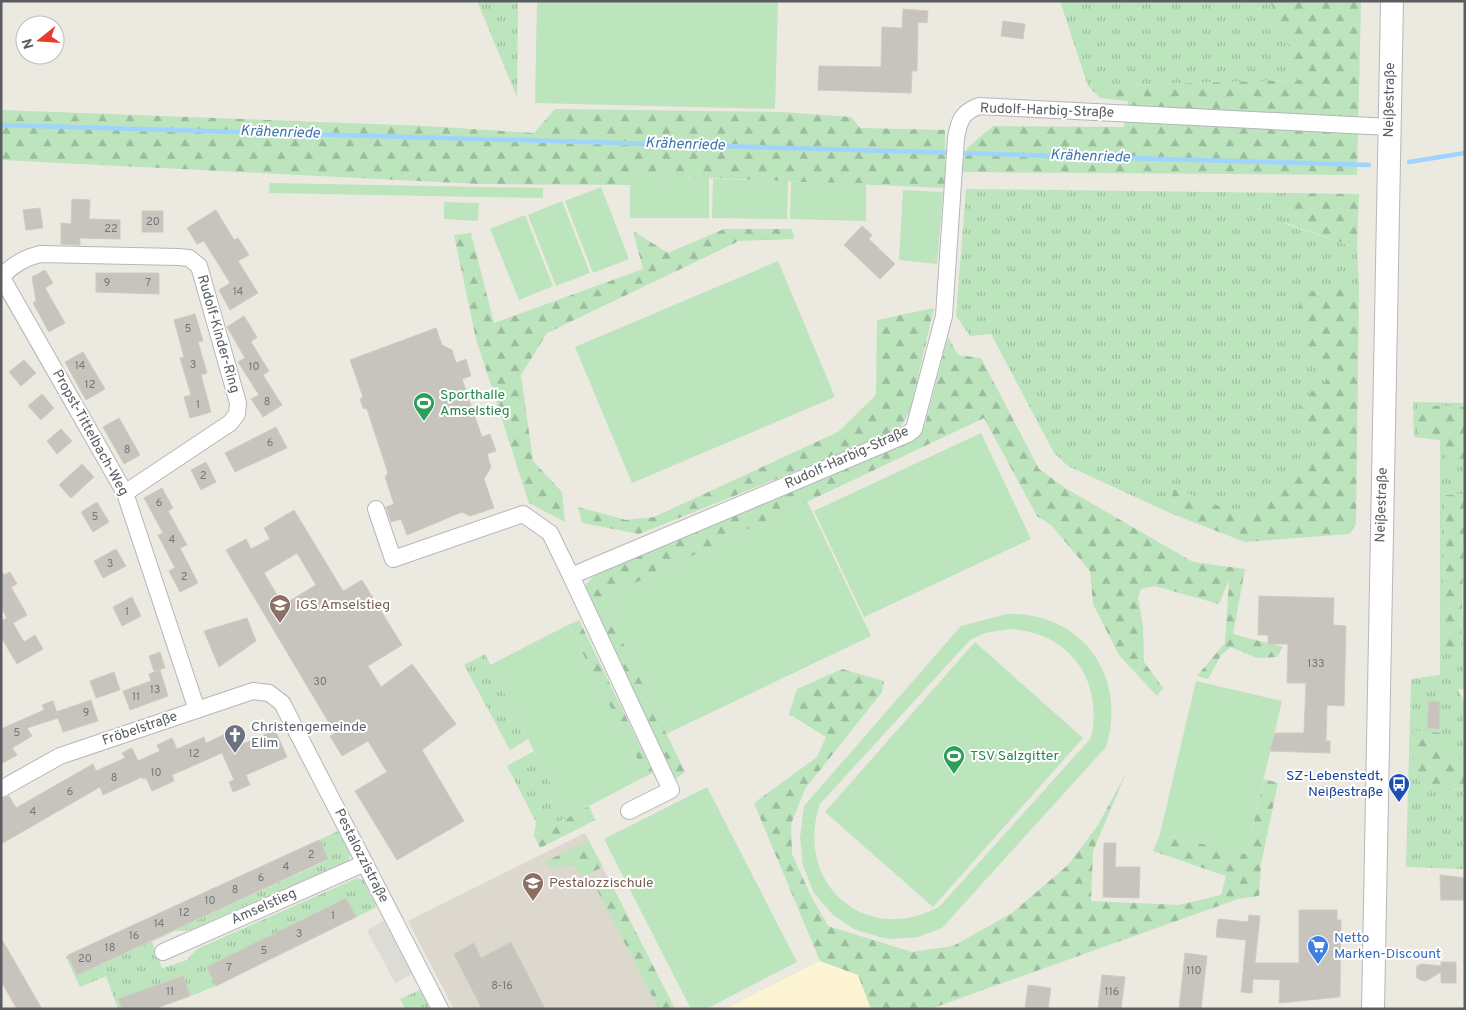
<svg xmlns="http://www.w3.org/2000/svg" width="1466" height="1010" font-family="Overpass,sans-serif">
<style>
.commercial{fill:#fdf4d4}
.industrial{fill:#dddbd5}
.education{fill:#dcd8ce}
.grass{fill:url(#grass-tufts)}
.forest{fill:url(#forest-firs)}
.garden{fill:#bce4bd;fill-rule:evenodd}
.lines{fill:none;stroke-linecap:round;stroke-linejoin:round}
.stream{stroke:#9fd4fe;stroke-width:4.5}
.building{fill:#c7c4be;stroke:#d0cbbf;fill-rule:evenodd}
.street-casing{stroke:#b3b6bb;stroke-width:18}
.secondary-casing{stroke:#b4b7bd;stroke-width:24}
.street{stroke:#fff;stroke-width:16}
.secondary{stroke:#fff;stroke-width:22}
.labels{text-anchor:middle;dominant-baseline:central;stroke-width:4;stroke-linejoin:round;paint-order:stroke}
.number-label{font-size:11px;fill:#747778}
.street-label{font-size:14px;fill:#595d61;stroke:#fff}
.leisure-label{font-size:14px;fill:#27864d;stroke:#fff;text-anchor:start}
.education-label{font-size:14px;fill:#785e54;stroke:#fff;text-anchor:start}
.worship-label{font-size:14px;fill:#5b616d;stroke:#fff;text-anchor:start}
.transit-label{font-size:14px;fill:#164399;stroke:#fff;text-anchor:end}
.shop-label{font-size:14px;fill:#366cbe;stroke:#fff;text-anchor:start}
.water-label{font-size:15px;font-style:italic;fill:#3d74ae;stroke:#fff}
</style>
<defs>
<pattern id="grass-tufts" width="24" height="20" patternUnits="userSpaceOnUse" patternTransform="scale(1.25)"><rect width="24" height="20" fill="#bce4bd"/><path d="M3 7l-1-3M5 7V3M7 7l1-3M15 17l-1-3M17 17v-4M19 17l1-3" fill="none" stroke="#9cbc9d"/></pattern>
<pattern id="forest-firs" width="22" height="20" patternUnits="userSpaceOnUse" patternTransform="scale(1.25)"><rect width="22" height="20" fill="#bce4bd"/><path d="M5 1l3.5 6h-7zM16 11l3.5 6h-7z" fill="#9cbc9d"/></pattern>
</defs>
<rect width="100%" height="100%" fill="#ece9e0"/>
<!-- commercial -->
<polygon class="commercial" points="820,961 858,975 871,1009 725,1009"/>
<!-- industrial -->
<polygon class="industrial" points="384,921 412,974 395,983 367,930"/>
<!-- education -->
<polygon class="education" points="585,833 675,1009 454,1009 408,921"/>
<!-- grass -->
<g class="grass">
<polygon points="477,1 518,1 517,97"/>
<polygon points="1060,1 1270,1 1303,80 1088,86"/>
<polygon points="966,189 1295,193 1286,224 1357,248 1359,287 1326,286 1340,371 1300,428 1322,447 1250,518 1173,488 1170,513 1068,466 1054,453 991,334 970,336 956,316"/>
<path d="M1413 402 1465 403V407L1417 405 1445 435 1446 459H1465V494L1445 495 1442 649H1461L1465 529V689H1458L1465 704V761L1413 730 1412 774C1431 793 1439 792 1465 788V869L1406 867 1411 679 1440 675V440L1414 437Z"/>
<polygon points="485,654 528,739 510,750 464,665"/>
<polygon points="534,751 568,817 534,836 536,822 507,766"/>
<polygon points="338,831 350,855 349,860 190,930 175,931 152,942 162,968 187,960 197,949 357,878 363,880 377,907 356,917 207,967 216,986 190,996 183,976 119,999 122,1009 118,1009 106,976 80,987 66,957 68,955 78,975 328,860 319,840"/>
<polygon points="420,990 430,1009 405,1009 400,999"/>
</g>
<!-- forest -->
<g class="forest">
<polygon points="1270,1 1361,1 1357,175 961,172 967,148 993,126 1124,127 1128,101 1100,98 1088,86 1302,80"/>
<polygon points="555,109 782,112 851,117 860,128 945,130 945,188 709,178 630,177 630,185 479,184 1,160 1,110 426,126 534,133"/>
<polygon points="1295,193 1359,194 1357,248 1286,223"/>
<polygon points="724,229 792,229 794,239 739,241 547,333 521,375 533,461 562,492 565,522 529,503 476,339 454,235 471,233 494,323 643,269 633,231 668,253"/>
<polygon points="1326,286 1359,287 1356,524 1349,534 1245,542 1170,513 1173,488 1250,518 1321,447 1300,428 1301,400 1340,371 1308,348 1298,297"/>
<polygon points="934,308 910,411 899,430 639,534 582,523 578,507 626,520 654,517 838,432 876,395 877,320"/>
<polygon points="948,337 958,355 981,358 1039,469 1065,488 1193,562 1245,569 1233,634 1283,647 1277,657 1257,658 1231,647 1221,655 1208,679 1197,676 1225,643 1229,580 1219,604 1155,586 1141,589 1138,597 1143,627 1144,662 1163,688 1157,696 1119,655 1093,604 1090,571 1051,525 1037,516 984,418 602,599 685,772 673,781 582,590 593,576 913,440 925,425"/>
<polygon points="1417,405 1465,407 1465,459 1446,459 1444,435 1418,433"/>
<polygon points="1465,494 1461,649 1442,649 1445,495"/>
<polygon points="579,620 653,773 646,776 568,625"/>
<polygon points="842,669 884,681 882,692 805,789 791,824 792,854 811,896 828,926 912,952 953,946 1012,913 1068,865 1098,825 1127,771 1093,851 1091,901 1179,905 1221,895 1226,876 1153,851 1160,834 1246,854 1264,779 1278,783 1261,864 1259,896 1238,899 930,1009 871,1009 858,975 820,961 754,803 817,757 826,737 789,714 797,689"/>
<path d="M1412 730 1442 733V746L1465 761V788C1439 792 1430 793 1412 774Z"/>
<polygon points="589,806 595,820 540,848 534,836"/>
<polygon points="589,841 603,867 583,876 572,864 553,869 544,862"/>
<polygon points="611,883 675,1009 659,1009 597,890"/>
</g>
<!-- garden -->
<g class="garden">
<polygon points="537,1 778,1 775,109 535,103"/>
<polygon points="630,177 709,178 709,218 630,218"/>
<polygon points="713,179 788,181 787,219 712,218"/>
<polygon points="791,182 866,183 866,221 790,219"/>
<polygon points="270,183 543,188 543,198 269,193"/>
<polygon points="601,187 629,259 593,273 565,201"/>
<polygon points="903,190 943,192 937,264 899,260"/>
<polygon points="562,201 590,273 556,286 528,215"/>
<polygon points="444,202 479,203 478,221 444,219"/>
<polygon points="525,215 553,286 519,300 490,229"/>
<polygon points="778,261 835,397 632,483 575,347"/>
<polygon points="981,433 1031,539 864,617 814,511"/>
<polygon points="807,501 871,636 666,734 602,599"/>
<path d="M1007 614C1082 612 1128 676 1106 747L942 928 918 937 892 939 879 937 854 929 833 915 814 893 803 866 800 838 804 806 961 626ZM1010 629C1069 632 1104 680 1091 738L940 906C866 948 793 883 820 804L970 640 985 633Z"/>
<polygon points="568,625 646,776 568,817 490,665"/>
<polygon points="975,642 1083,738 933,907 825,812"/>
<polygon points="1196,681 1282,701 1246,854 1160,834"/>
<polygon points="707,787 797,962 706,1009 691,1009 604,839"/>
</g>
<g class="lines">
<!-- stream -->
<g class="stream">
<polyline points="1,125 1369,165"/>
<polyline points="1409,162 1465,153"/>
</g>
</g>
<!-- building -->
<g class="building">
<polygon points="903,9 928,11 927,23 918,22 917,71 912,71 911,93 818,90 819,66 881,67 882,27 902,28"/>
<polygon points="1003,21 1025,24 1023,39 1001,36"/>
<polygon points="72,199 90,200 89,219 120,220 120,239 80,238 80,245 61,244 61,223 71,224"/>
<polygon points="40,208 43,228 26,230 23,210"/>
<polygon points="216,210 234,240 238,238 249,255 238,261 258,293 230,310 219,290 230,283 204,241 197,244 187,228"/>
<rect x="142" y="211" width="21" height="21"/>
<polygon points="862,226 872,235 869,239 895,264 880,279 844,245"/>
<polygon points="45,270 53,283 45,288 65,323 49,332 33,303 36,301 32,277"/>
<polygon points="96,273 159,273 159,294 96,292"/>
<polygon points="195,314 203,341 198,342 207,373 201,375 211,412 190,418 184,397 191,395 180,358 184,357 174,320"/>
<polygon points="244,316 257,337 251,342 269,371 263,375 282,405 263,417 251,399 259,395 238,362 245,358 227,327"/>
<polygon points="436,328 442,345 452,350 456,363 466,359 471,376 462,379 482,437 490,434 496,451 487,454 491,467 484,479 494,508 470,516 462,512 407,535 401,519 391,522 386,507 394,504 385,477 388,473 367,409 363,408 360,399 363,397 350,360"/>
<polygon points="83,352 105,389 86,400 65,362"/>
<polygon points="24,360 36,373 21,386 9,372"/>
<polygon points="42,394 54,408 41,420 28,406"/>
<polygon points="119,418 140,455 124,464 103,427"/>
<polygon points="276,427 287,448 235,472 225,453"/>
<polygon points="61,429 72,441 57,454 47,441"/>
<polygon points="206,462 216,482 201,490 191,470"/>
<polygon points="82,464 94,477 71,498 59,485"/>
<polygon points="162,488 173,508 168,511 187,545 180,548 198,583 180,592 169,571 175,568 158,535 163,533 144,498"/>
<polygon points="97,502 109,522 93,532 81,512"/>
<path d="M294 510 343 591 362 580 402 645 368 666 381 687 412 664 456 724 422 750 464 821 397 860 355 791 387 772 368 741 342 756 330 736 335 733 226 550 246 539 251 549 270 539 264 528ZM297 553 316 585 283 605 264 573Z"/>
<polygon points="116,549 126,566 103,578 94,561"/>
<polygon points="1,570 4,575 10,572 17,584 11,587 27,615 13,623 24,642 35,635 43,649 17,664 1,637 1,621 7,618 1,607"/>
<polygon points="1259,596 1334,598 1333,625 1346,626 1344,706 1327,705 1326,741 1330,741 1330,753 1270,751 1275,733 1304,733 1306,683 1287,683 1288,644 1268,644 1268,635 1258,635"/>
<polygon points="132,597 141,616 122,626 113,607"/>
<polygon points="247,618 256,641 219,667 204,631"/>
<polygon points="160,652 165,668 154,671 149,656"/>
<polygon points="160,670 168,696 130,710 123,691 151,681 149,674"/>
<polygon points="114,672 120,690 96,698 90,681"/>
<polygon points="91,700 98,721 63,732 58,718 27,728 32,736 12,748 17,755 1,764 1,729 44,710 42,705 53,701 58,716 56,712"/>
<polygon points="1429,701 1440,702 1439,729 1427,728"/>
<polygon points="236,729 243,744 275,730 287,757 246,775 250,785 233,792 229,782 234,780 222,753 172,775 174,781 152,791 146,778 143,779 142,777 103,795 100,787 1,844 1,800 4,798 9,796 16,808 93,764 96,771 125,758 122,753 132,748 138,761 160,751 157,745 172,738 177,749 204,737 206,743"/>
<polygon points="319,840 328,859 77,975 68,955"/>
<polygon points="1104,843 1116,843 1115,867 1140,867 1139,898 1103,897"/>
<polygon points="1440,875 1465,878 1465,900 1441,900"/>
<polygon points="346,898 356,917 216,986 207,967"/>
<polygon points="1299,910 1337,910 1337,920 1341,920 1340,997 1279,1003 1280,980 1253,979 1252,993 1241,992 1246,940 1216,937 1218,919 1248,922 1249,915 1260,916 1255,963 1299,963"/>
<polygon points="1,938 23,976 42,1009 17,1009 1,981"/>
<polygon points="511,942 545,1009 482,1009 454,954 474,943 481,958"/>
<polygon points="1185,953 1207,956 1201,1009 1179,1009"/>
<polygon points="1441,962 1456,962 1456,983 1441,983 1441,972 1426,981 1420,980 1416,977 1417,966 1422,964 1441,966"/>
<polygon points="1102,975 1125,977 1121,1009 1098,1009"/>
<polygon points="183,976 190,996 154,1009 122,1009 118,999"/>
<polygon points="1028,985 1051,988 1048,1009 1025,1009"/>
</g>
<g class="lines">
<!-- street casing -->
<g class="street-casing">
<g id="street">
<path d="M125 493 230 423 237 414 238 403 199 266 189 258 178 257 40 254C27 257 9 266 2 278L125 493 197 710"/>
<polyline points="376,509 393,559 523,514 550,533 571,576"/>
<polyline points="1,789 60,756 253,691 269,693 282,703 440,1009"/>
<path d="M629 811 671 790 571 576 908 434 914 429 944 316 956 138C959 121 962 112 979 106L1390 127"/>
<polyline points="163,952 365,863"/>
</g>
</g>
<!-- secondary casing -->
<g class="secondary-casing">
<polyline id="secondary" points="1373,1009 1392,1"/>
</g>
<!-- street -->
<use href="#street" class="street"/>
<!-- secondary -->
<use href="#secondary" class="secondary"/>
</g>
<!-- icons -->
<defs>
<g id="stadium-pin" transform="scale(1.125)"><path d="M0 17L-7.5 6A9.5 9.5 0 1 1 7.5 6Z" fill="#2e9e5b" stroke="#fff"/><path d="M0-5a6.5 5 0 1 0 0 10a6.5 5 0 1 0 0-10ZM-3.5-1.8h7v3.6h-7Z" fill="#fff"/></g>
<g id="school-pin" transform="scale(1.125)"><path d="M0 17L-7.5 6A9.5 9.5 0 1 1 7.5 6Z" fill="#8d6e63" stroke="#fff"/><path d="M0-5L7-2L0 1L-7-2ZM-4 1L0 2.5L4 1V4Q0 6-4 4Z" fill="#fff"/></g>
<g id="church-pin" transform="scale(1.125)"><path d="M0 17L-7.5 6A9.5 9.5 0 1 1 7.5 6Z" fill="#6b7280" stroke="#fff"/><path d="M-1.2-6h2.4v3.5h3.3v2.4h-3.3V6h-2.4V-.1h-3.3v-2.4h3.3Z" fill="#fff"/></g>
<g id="bus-pin" transform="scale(1.125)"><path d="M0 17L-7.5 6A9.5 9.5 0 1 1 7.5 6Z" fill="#1a4fb4" stroke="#fff"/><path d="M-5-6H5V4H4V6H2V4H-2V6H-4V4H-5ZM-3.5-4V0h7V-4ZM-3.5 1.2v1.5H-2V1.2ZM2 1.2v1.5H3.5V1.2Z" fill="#fff"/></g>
<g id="supermarket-pin" transform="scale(1.125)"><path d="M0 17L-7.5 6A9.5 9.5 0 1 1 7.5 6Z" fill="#3f7fe0" stroke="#fff"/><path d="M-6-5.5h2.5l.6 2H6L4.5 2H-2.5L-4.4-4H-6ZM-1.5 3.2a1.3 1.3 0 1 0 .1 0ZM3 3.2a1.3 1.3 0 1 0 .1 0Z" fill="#fff"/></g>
</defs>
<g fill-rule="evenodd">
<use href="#stadium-pin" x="424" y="403"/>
<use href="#school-pin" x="280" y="605"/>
<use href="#church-pin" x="235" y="735"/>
<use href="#stadium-pin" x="954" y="756"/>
<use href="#bus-pin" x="1399" y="784"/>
<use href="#school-pin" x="533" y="883"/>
<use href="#supermarket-pin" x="1318" y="946"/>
</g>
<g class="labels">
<!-- number labels -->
<g class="number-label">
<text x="153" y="222">20</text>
<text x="111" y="229">22</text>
<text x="107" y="283">9</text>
<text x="148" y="283">7</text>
<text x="238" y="292">14</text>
<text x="188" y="329">5</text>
<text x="193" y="365">3</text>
<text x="80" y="366">14</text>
<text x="254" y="367">10</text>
<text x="90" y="385">12</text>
<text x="267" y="402">8</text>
<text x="198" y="405">1</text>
<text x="270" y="443">6</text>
<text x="127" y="450">8</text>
<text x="203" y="476">2</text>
<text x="159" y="503">6</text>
<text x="95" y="517">5</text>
<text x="172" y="540">4</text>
<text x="110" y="564">3</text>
<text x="184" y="577">2</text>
<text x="127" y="612">1</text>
<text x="1316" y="664">133</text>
<text x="320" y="682">30</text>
<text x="155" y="690">13</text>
<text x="136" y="697">11</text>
<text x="86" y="713">9</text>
<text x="17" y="733">5</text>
<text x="194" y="754">12</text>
<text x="156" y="773">10</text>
<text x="114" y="778">8</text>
<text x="70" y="792">6</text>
<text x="33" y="812">4</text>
<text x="311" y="855">2</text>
<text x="286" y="867">4</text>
<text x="261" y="878">6</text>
<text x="235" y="890">8</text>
<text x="210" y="901">10</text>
<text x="184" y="913">12</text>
<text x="333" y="916">1</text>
<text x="159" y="924">14</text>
<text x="299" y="934">3</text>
<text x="134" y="936">16</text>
<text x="110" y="948">18</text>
<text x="264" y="951">5</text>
<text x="85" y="959">20</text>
<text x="229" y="968">7</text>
<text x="1194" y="971">110</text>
<text x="502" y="986">8-16</text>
<text x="170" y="992">11</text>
<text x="1112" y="992">116</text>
</g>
<!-- street labels -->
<g class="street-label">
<text transform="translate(1390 100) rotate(-89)">Neißestraße</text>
<text transform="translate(1047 111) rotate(2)">Rudolf-Harbig-Straße</text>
<text transform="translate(218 334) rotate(74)">Rudolf-Kinder-Ring</text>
<text transform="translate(90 433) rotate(61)">Propst-Tittelbach-Weg</text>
<text transform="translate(847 458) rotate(-24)">Rudolf-Harbig-Straße</text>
<text transform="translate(1382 505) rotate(-88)">Neißestraße</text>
<text transform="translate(140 729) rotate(-19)">Fröbelstraße</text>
<text transform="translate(361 856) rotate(63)">Pestalozzistraße</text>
<text transform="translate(264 907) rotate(-24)">Amselstieg</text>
</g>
<!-- leisure labels -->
<g class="leisure-label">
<text x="440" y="395">Sporthalle<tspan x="440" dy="16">Amselstieg</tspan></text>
<text x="970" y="756">TSV Salzgitter</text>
</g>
<!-- education labels -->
<g class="education-label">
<text x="296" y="605">IGS Amselstieg</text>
<text x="549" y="883">Pestalozzischule</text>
</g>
<!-- worship labels -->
<g class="worship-label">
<text x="251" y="727">Christengemeinde<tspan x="251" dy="16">Elim</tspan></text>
</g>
<!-- transit labels -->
<g class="transit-label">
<text x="1383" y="776">SZ-Lebenstedt,<tspan x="1383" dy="16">Neißestraße</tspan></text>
</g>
<!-- shop labels -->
<g class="shop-label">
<text x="1334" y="938">Netto<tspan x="1334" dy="16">Marken-Discount</tspan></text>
</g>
<!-- water labels -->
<g class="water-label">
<text transform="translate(280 133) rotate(2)">Krähenriede</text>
<text transform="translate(685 145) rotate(2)">Krähenriede</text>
<text transform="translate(1090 157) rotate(2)">Krähenriede</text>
</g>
</g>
<!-- border -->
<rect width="1466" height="1010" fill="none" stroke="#595d61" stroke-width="5"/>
<!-- north arrow -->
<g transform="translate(40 40) rotate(253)"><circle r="24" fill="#ffffff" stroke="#bdbec0"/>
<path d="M0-4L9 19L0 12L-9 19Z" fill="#e63c2c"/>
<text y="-8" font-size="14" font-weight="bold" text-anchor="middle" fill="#595d61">N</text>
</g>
</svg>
